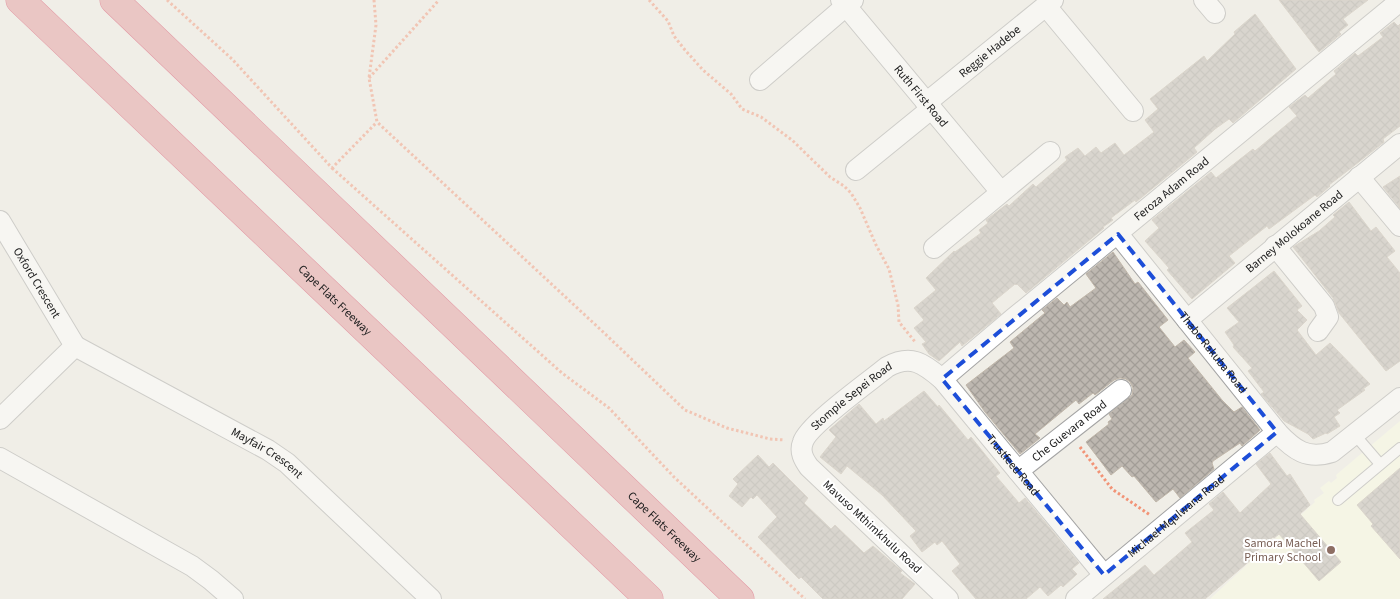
<svg xmlns="http://www.w3.org/2000/svg" width="1400" height="599" font-family="'Source Sans 3',sans-serif">
<style>
.education{fill:#fafde3}
.building{fill:url(#building-cross-hatch);stroke:#c1b7aa}
.lines{fill:none;stroke-linecap:round;stroke-linejoin:round}
.lane-casing{stroke:#a4a4a4;stroke-width:12}
.street-casing{stroke:#a4a4a4;stroke-width:22}
.highway-casing{stroke:#d13154;stroke-width:29}
.path{stroke:#f29376;stroke-width:3;stroke-dasharray:2.5 2.5;stroke-linecap:butt}
.lane{stroke:#fff;stroke-width:10}
.street{stroke:#fff;stroke-width:20}
.highway{stroke:#e29499;stroke-width:28}
.marked{fill:none;stroke:#1d4ed8;stroke-width:4;stroke-dasharray:10 6;stroke-linejoin:round}
.education-dot{fill:#8d6e63;stroke:#fff;stroke-width:2}
.labels{text-anchor:middle;dominant-baseline:central;stroke-width:4;stroke-linejoin:round;paint-order:stroke}
.street-label{font-size:12px;fill:#202020;stroke:#fff}
.education-label{font-size:12px;fill:#785e54;stroke:#fff;text-anchor:end}
</style>
<defs>
<pattern id="building-cross-hatch" width="8" height="8" patternUnits="userSpaceOnUse" patternTransform="scale(1.25)"><rect width="8" height="8" fill="#bdb7b0"/><path d="M0 0l8 8M0 8l8-8" fill="none" stroke="#a29d97"/></pattern>
</defs>
<rect width="100%" height="100%" fill="#f0eee7"/>
<!-- education -->
<polygon class="education" points="1400,421 1400,599 1210,599 1315,502 1314,500 1324,493 1320,488 1329,481 1331,483 1337,478 1336,475"/>
<!-- building -->
<g class="building">
<polygon points="1279,0 1368,0 1343,19 1348,25 1339,32 1341,34 1319,52"/>
<polygon points="1255,14 1296,69 1233,123 1229,119 1215,129 1194,148 1197,152 1136,202 1135,200 1111,218 1113,220 1103,227 1104,228 1026,293 1017,284 1016,285 1015,284 992,303 1001,314 962,346 960,342 939,361 929,354 922,344 926,342 914,328 924,320 914,308 936,290 926,278 954,251 955,252 981,233 979,230 988,223 986,220 1007,204 1009,206 1033,184 1036,187 1067,160 1065,157 1078,148 1085,156 1096,147 1101,153 1115,143 1124,155 1154,132 1145,120 1158,109 1150,99 1204,56 1207,61 1235,34 1234,32"/>
<polygon points="1394,22 1398,26 1400,24 1400,126 1383,139 1384,142 1355,165 1329,185 1330,186 1317,197 1315,195 1269,229 1267,226 1229,256 1235,263 1192,299 1167,270 1169,268 1145,241 1159,228 1152,220 1211,172 1216,178 1253,149 1255,151 1297,116 1289,107 1305,95 1308,98 1336,74 1334,71 1355,53 1358,56 1383,37 1380,33"/>
<polygon points="1400,176 1400,208 1383,187"/>
<polygon points="1349,202 1371,231 1376,227 1395,251 1387,257 1400,273 1400,361 1386,371 1339,313 1333,298 1293,247 1319,231 1335,217 1333,215"/>
<polygon points="1113,252 1135,284 1138,282 1168,320 1159,327 1175,347 1184,340 1195,352 1188,358 1222,400 1234,412 1242,407 1260,430 1242,446 1240,443 1213,461 1212,463 1214,469 1180,498 1173,489 1156,502 1134,476 1132,477 1122,466 1111,475 1086,442 1109,424 1108,422 1112,419 1109,414 1132,395 1133,388 1130,382 1126,379 1120,378 1114,380 1095,395 1093,393 1079,404 1076,400 1035,434 1040,438 1020,454 985,412 966,385 1014,348 1010,342 1045,313 1042,310 1057,298 1064,305 1067,302 1070,307 1096,288 1086,274"/>
<polygon points="1274,271 1302,306 1297,310 1307,320 1297,330 1316,355 1330,343 1370,384 1363,389 1365,390 1337,410 1340,413 1334,417 1340,426 1327,434 1326,433 1313,439 1308,434 1284,421 1261,394 1264,392 1248,371 1252,368 1233,347 1234,345 1225,332 1239,322 1227,308"/>
<polygon points="924,391 938,407 939,405 968,440 971,437 1000,473 996,476 1019,503 1025,498 1079,563 1072,569 1077,574 1063,587 1061,585 1048,596 1040,587 1026,599 976,599 952,571 960,564 942,541 937,545 935,542 922,552 910,536 916,531 882,495 847,466 841,474 820,457 836,437 829,430 859,404 876,424 883,418 884,421"/>
<polygon points="1270,453 1287,476 1290,474 1310,505 1300,514 1341,562 1319,581 1279,534 1274,538 1273,537 1251,556 1253,558 1205,599 1103,599 1145,565 1154,575 1192,542 1185,533 1214,510 1209,504 1223,492 1240,513 1271,484 1256,464"/>
<polygon points="758,455 769,467 773,463 808,498 804,503 831,529 835,525 864,553 873,546 902,571 900,573 915,584 902,599 823,599 801,577 799,579 758,537 777,517 757,495 753,499 751,497 742,507 729,496 738,484 733,479"/>
<polygon points="1400,468 1400,559 1371,526 1373,524 1357,505"/>
</g>
<g class="lines">
<!-- lane casing -->
<g class="lane-casing">
<g id="lane">
<polyline points="1355,435 1380,464"/>
<polyline points="1338,500 1400,448"/>
</g>
</g>
<!-- street casing -->
<g class="street-casing">
<g id="street">
<path id="s1" d="M841 0 1001 192"/>
<polyline points="1204,0 1215,13"/>
<polyline points="1046,6 1133,111"/>
<polyline points="760,80 853,0"/>
<path id="s2" d="M926 103 1053 0"/>
<polyline points="856,170 931,109"/>
<polyline points="1359,177 1400,226"/>
<path id="s3" d="M0 221 75 346"/>
<path id="s4" d="M1118 234 1277 432C1294 450 1307 460 1332 452L1400 398"/>
<polyline points="1275,246 1324,306 1328,317 1318,331"/>
<polyline points="934,248 1050,152"/>
<path id="s5" d="M1187 320 1400 144"/>
<path id="s6" d="M75 346 268 450 287 463 431 599"/>
<path id="s7" d="M942 379 1014 318 1400 1"/>
<polyline points="0,419 75,346"/>
<polyline points="0,458 192,566 211,580 233,599"/>
<path id="s8" d="M1018 471 1121 390"/>
<path id="s9" d="M948 599 809 467C804 460 799 452 803 442 808 425 870 381 887 367 911 354 923 363 942 379L1104 575"/>
<path id="s10" d="M1076 599 1277 432"/>
</g>
</g>
<!-- highway casing -->
<g class="highway-casing">
<g id="highway">
<path id="s11" d="M20 0 649 599"/>
<path id="s12" d="M114 0 740 599"/>
</g>
</g>
<!-- path -->
<g class="path">
<polyline points="167,0 232,59 332,168 377,122"/>
<polyline points="374,0 376,25 369,78 377,122 601,330 685,410 727,428 770,439 785,440"/>
<polyline points="649,0 668,21 674,36 685,50 703,70 731,94 742,109 761,117 792,140 830,177 844,186 851,193 860,208 876,245 889,269 898,305 899,322 916,343"/>
<polyline points="369,78 439,0"/>
<polyline points="332,168 562,373 609,408 674,477 805,599"/>
<polyline points="1080,447 1112,489 1150,515"/>
</g>
<!-- lane -->
<use href="#lane" class="lane"/>
<!-- street -->
<use href="#street" class="street"/>
<!-- highway -->
<use href="#highway" class="highway"/>
</g>
<!-- marked area -->
<path d="M0 0H1400V599H0ZM1118 234 1277 432 1104 575 942 379Z" fill="#f0eee7" fill-opacity=".55" fill-rule="evenodd"/>
<path class="marked" d="M1118 234 1277 432 1104 575 942 379Z"/>
<!-- markers -->
<circle class="education-dot" cx="1331" cy="550" r="5"/>
<g class="labels">
<!-- street labels -->
<g class="street-label">
<text stroke="none"><textPath href="#s2" startOffset="82">Reggie Hadebe</textPath></text>
<text stroke="none"><textPath href="#s1" startOffset="125">Ruth First Road</textPath></text>
<text stroke="none"><textPath href="#s7" startOffset="298">Feroza Adam Road</textPath></text>
<text stroke="none"><textPath href="#s5" startOffset="139">Barney Molokoane Road</textPath></text>
<text stroke="none"><textPath href="#s3" startOffset="72">Oxford Crescent</textPath></text>
<text stroke="none"><textPath href="#s11" startOffset="435">Cape Flats Freeway</textPath></text>
<text stroke="none"><textPath href="#s4" startOffset="152">Thabo Rakuba Road</textPath></text>
<text stroke="none"><textPath href="#s9" startOffset="286">Stompie Sepei Road</textPath></text>
<text stroke="none"><textPath href="#s8" startOffset="65">Che Guevara Road</textPath></text>
<text stroke="none"><textPath href="#s6" startOffset="220">Mayfair Crescent</textPath></text>
<text stroke="none"><textPath href="#s9" startOffset="505">Trustfeed Road</textPath></text>
<text stroke="none"><textPath href="#s10" startOffset="130">Michael Mqulwana Road</textPath></text>
<text transform="translate(872 527) rotate(43)">Mavuso Mthimkhulu Road</text>
<text stroke="none"><textPath href="#s12" startOffset="762">Cape Flats Freeway</textPath></text>
</g>
<!-- education labels -->
<g class="education-label">
<text x="1321" y="543">Samora Machel<tspan x="1321" dy="14">Primary School</tspan></text>
</g>
</g>
</svg>
